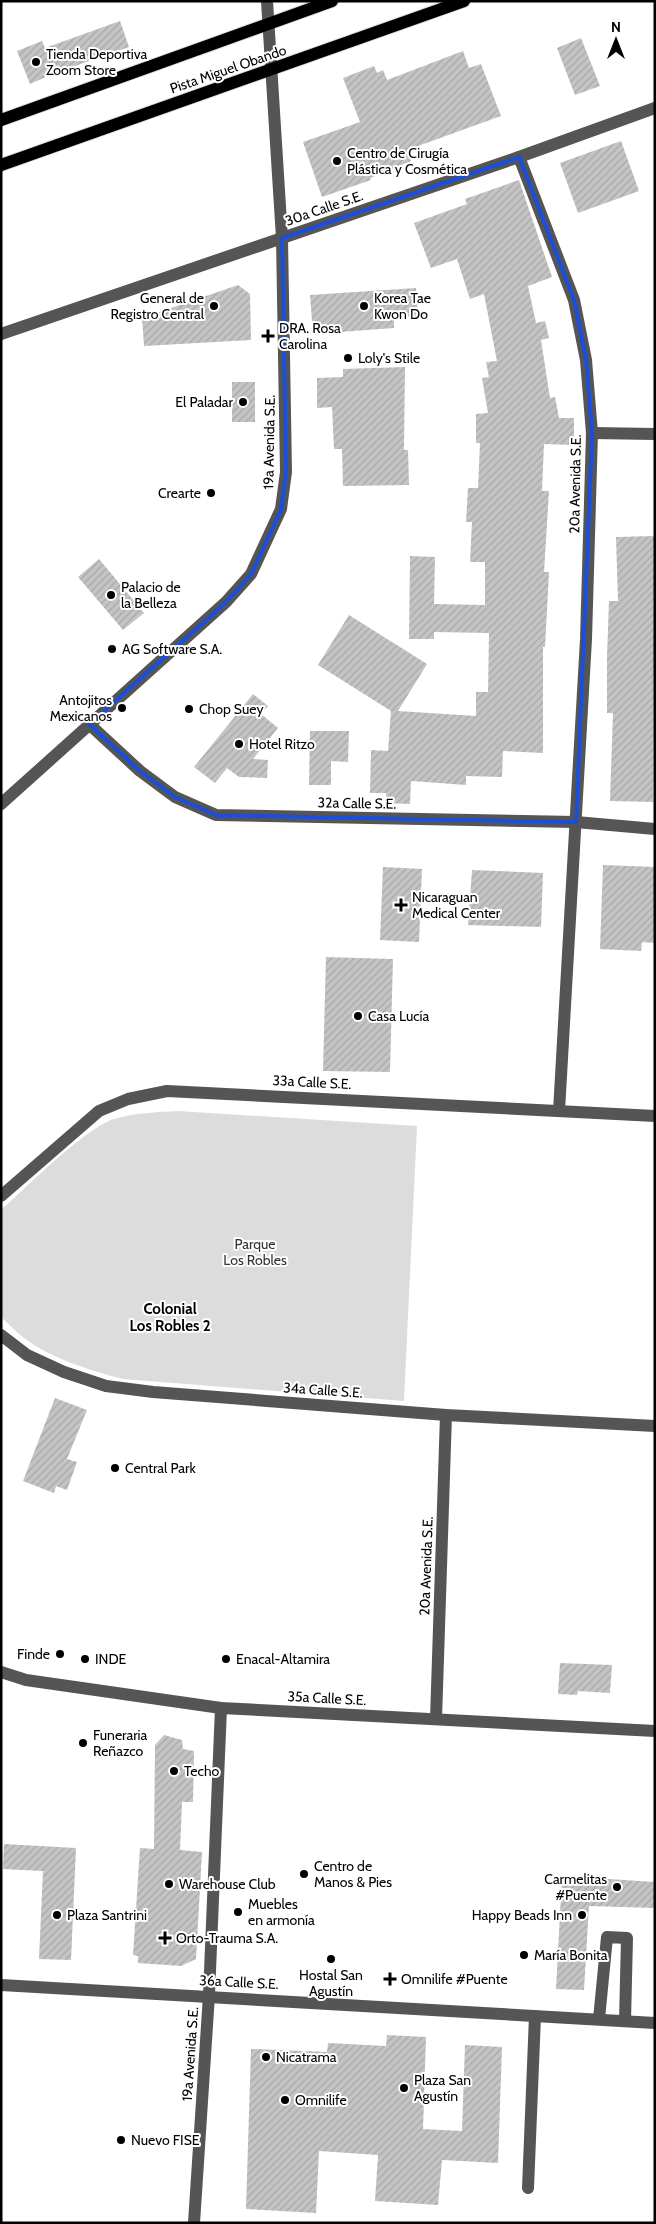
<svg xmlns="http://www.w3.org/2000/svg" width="656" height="2224" font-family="Cabin,sans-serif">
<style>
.green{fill:#dcdcdc}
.building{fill:url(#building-hatch)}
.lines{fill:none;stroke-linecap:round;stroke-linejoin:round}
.major-casing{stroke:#dbdbdb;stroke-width:14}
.minor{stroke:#555;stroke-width:12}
.major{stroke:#000;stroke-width:12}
.marked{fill:none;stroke:#1d4ed8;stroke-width:4;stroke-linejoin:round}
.poi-dot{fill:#000;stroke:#fff;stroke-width:2}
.labels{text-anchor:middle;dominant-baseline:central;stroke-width:4;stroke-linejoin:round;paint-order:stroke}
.poi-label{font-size:14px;fill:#000;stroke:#fff;text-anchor:start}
.street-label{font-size:14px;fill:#000;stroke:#fff}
.park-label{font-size:14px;fill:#333;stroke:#fff}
.neighbourhood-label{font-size:15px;font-weight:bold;fill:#000;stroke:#fff}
</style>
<defs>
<pattern id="building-hatch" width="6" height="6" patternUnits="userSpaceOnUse" patternTransform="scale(1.25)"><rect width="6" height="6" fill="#c4c4c4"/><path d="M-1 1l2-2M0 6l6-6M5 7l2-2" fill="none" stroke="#a7a7a7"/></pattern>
</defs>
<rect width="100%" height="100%" fill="#fff"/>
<!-- green -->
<path class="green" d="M178 1111 417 1126 404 1401 123 1379C89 1370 52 1359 24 1338 16 1332 9 1324 1 1317V1210C27 1187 85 1128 114 1119 135 1113 157 1112 178 1111Z"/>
<!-- building -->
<g class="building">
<polygon points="120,21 129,47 55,73 30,84 17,51 42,41 45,48"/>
<polygon points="581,38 600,86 575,95 557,48"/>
<polygon points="463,51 469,68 481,64 501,116 407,150 411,161 370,178 371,180 322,197 303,142 360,122 343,78 374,66 377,73 383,70 387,80"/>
<polygon points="621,141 639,191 578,213 560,163"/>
<polygon points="519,180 552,277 528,286 536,323 545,321 549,338 541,340 550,398 555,397 559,418 574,418 574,445 544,444 542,491 549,491 544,572 549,572 545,647 543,647 543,753 503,751 502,777 466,776 466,785 411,781 410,804 386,803 386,793 370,793 371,750 388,751 391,711 318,665 349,615 427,664 398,711 476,716 476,692 488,692 489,633 434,632 434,639 409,639 410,556 435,557 434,604 485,605 485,562 470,562 472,522 466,522 468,488 478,488 480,443 476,443 476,414 488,413 482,378 489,377 486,362 497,361 484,294 470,299 457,259 431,268 414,223 467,204 465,199"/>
<polygon points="238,285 250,294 251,340 144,346 142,318"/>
<polygon points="416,288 418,316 394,318 394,328 313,334 310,295"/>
<polygon points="405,367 404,450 408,450 409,485 343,486 342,449 334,449 332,407 317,408 317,378 343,377 343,369"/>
<rect x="232" y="382" width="23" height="40"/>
<polygon points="655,536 653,802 610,801 613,713 607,713 607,657 609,601 618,601 616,537"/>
<polygon points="99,559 144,613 123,630 78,577"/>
<polygon points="253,694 268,706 261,714 278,728 253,759 268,760 267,778 239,777 227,768 215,783 194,767"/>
<polygon points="310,731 349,731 348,762 331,761 331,785 309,785"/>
<polygon points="603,865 655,867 655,943 642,942 641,951 600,949"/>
<polygon points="383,867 422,869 419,942 380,940"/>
<polygon points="472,870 543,873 541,927 468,925"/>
<polygon points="326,957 393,959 390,1072 323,1071"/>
<polygon points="55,1398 87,1410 67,1459 77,1462 67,1490 56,1486 54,1493 23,1481"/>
<polygon points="560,1663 612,1665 610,1693 578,1691 577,1695 558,1694"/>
<polygon points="164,1735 182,1740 183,1749 194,1751 193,1802 182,1802 180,1850 202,1852 196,1959 181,1966 138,1963 138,1956 133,1955 140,1848 154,1849 155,1745"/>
<polygon points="4,1844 76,1848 71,1960 39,1959 43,1871 3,1869"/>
<polygon points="562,1876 655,1882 655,1908 589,1906 584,1990 556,1989"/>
<polygon points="387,2035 426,2037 423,2129 462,2131 465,2045 502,2047 498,2163 442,2160 438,2205 375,2201 378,2155 319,2151 316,2213 246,2209 251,2049 327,2052 328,2043 386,2046"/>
</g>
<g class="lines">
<!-- major casing -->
<g class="major-casing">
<g id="major">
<polyline points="1,120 332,1"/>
<polyline points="1,165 464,1"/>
</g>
</g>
<!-- minor -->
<g class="minor">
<polyline points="519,157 574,300 586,360 592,433 586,639 559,1111"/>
<polyline points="1,334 519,157 655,108"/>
<polyline points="592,433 655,434"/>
<polyline points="89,724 140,771 175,797 216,815 576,822 655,829"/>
<polyline points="1,804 226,602 251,574 281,509 286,472 282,238 267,1"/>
<polyline points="1,1196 99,1111 128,1099 167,1091 655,1116"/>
<polyline points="1,1335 27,1355 64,1372 106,1386 153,1392 446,1415 655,1426"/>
<polyline points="1,1672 26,1680 221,1708 655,1731"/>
<polyline points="436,1719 446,1415"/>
<polyline points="1,1985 655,2023"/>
<polyline points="599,2019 607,1937 627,1938 625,2021"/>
<polyline points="528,2188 535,2016"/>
<polyline points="194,2223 209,1995 221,1708"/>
</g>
<!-- major -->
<use href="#major" class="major"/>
</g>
<!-- marked area -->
<path class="marked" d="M519 157 574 300 586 360 592 433 576 822 216 815 175 797 140 771 89 724 226 602 251 574 281 509 286 472 282 238Z"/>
<!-- markers -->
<g class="poi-dot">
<circle cx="36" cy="62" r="5"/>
<circle cx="337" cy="161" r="5"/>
<circle cx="214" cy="306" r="5"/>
<circle cx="364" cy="306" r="5"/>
<path d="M265.5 328.5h5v5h5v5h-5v5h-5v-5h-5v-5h5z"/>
<circle cx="348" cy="358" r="5"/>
<circle cx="243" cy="402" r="5"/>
<circle cx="211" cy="493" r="5"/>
<circle cx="111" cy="595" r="5"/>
<circle cx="112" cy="649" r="5"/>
<circle cx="122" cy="708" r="5"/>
<circle cx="189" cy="709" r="5"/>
<circle cx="239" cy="744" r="5"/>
<path d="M398.5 897.5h5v5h5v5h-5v5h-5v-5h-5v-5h5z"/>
<circle cx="358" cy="1016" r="5"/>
<circle cx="115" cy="1468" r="5"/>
<circle cx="60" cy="1654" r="5"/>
<circle cx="85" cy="1659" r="5"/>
<circle cx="226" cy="1659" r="5"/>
<circle cx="83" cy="1743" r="5"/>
<circle cx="174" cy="1771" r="5"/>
<circle cx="304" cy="1874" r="5"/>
<circle cx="169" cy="1884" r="5"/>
<circle cx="617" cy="1887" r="5"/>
<circle cx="238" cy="1912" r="5"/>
<circle cx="57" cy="1915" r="5"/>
<circle cx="582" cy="1915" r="5"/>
<path d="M162.5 1930.5h5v5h5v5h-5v5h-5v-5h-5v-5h5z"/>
<circle cx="524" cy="1955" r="5"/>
<circle cx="331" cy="1959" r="5"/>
<path d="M387.5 1971.5h5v5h5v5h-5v5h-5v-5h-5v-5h5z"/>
<circle cx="266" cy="2057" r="5"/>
<circle cx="404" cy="2088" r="5"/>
<circle cx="285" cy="2100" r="5"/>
<circle cx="121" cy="2140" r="5"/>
</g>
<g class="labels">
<!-- poi labels -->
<g class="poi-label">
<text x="46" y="54">Tienda Deportiva<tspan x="46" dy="16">Zoom Store</tspan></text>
<text x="347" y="153">Centro de Cirugía<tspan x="347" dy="16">Plástica y Cosmética</tspan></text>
<text x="204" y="298" text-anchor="end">General de<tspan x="204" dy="16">Registro Central</tspan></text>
<text x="374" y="298">Korea Tae<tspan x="374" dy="16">Kwon Do</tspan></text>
<text x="279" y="328">DRA. Rosa<tspan x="279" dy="16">Carolina</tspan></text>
<text x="358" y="358">Loly's Stile</text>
<text x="233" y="402" text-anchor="end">El Paladar</text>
<text x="201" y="493" text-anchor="end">Crearte</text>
<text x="121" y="587">Palacio de<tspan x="121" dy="16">la Belleza</tspan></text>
<text x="122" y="649">AG Software S.A.</text>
<text x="112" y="700" text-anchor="end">Antojitos<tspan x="112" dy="16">Mexicanos</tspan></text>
<text x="199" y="709">Chop Suey</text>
<text x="249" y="744">Hotel Ritzo</text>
<text x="412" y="897">Nicaraguan<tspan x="412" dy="16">Medical Center</tspan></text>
<text x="368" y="1016">Casa Lucía</text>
<text x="125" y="1468">Central Park</text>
<text x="50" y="1654" text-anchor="end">Finde</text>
<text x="95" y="1659">INDE</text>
<text x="236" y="1659">Enacal-Altamira</text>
<text x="93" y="1735">Funeraria<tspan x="93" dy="16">Reñazco</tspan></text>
<text x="184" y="1771">Techo</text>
<text x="314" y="1866">Centro de<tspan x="314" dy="16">Manos &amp; Pies</tspan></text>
<text x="607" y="1879" text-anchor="end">Carmelitas<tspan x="607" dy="16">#Puente</tspan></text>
<text x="179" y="1884">Warehouse Club</text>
<text x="248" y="1904">Muebles<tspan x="248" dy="16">en armonía</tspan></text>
<text x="67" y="1915">Plaza Santrini</text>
<text x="572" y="1915" text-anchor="end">Happy Beads Inn</text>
<text x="176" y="1938">Orto-Trauma S.A.</text>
<text x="534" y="1955">María Bonita</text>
<text x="331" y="1975" text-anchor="middle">Hostal San<tspan x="331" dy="16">Agustín</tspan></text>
<text x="401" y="1979">Omnilife #Puente</text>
<text x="276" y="2057">Nicatrama</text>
<text x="414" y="2080">Plaza San<tspan x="414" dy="16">Agustín</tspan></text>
<text x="295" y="2100">Omnilife</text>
<text x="131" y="2140">Nuevo FISE</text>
</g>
<!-- street labels -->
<g class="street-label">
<text transform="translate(228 69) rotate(-19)">Pista Miguel Obando</text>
<text transform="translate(324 208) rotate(-19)">30a Calle S.E.</text>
<text transform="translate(269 442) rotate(-89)">19a Avenida S.E.</text>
<text transform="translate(575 484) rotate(-89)">20a Avenida S.E.</text>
<text transform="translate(357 803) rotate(1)">32a Calle S.E.</text>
<text transform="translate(312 1082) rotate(3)">33a Calle S.E.</text>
<text transform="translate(323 1390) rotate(4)">34a Calle S.E.</text>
<text transform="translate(426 1566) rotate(-88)">20a Avenida S.E.</text>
<text transform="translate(327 1698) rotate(3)">35a Calle S.E.</text>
<text transform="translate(239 1982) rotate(3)">36a Calle S.E.</text>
<text transform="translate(190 2054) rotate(-86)">19a Avenida S.E.</text>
</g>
<!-- park labels -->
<g class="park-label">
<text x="255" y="1244">Parque<tspan x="255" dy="16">Los Robles</tspan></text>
</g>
<!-- neighbourhood labels -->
<g class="neighbourhood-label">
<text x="170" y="1309">Colonial<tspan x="170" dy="17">Los Robles 2</tspan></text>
</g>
</g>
<!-- border -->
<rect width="656" height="2224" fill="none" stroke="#000000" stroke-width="5"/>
<!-- north arrow -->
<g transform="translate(616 40)" stroke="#ffffff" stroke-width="4" paint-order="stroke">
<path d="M0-4L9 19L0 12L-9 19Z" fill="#000000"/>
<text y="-8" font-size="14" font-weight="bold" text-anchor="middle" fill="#000000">N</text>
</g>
</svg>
